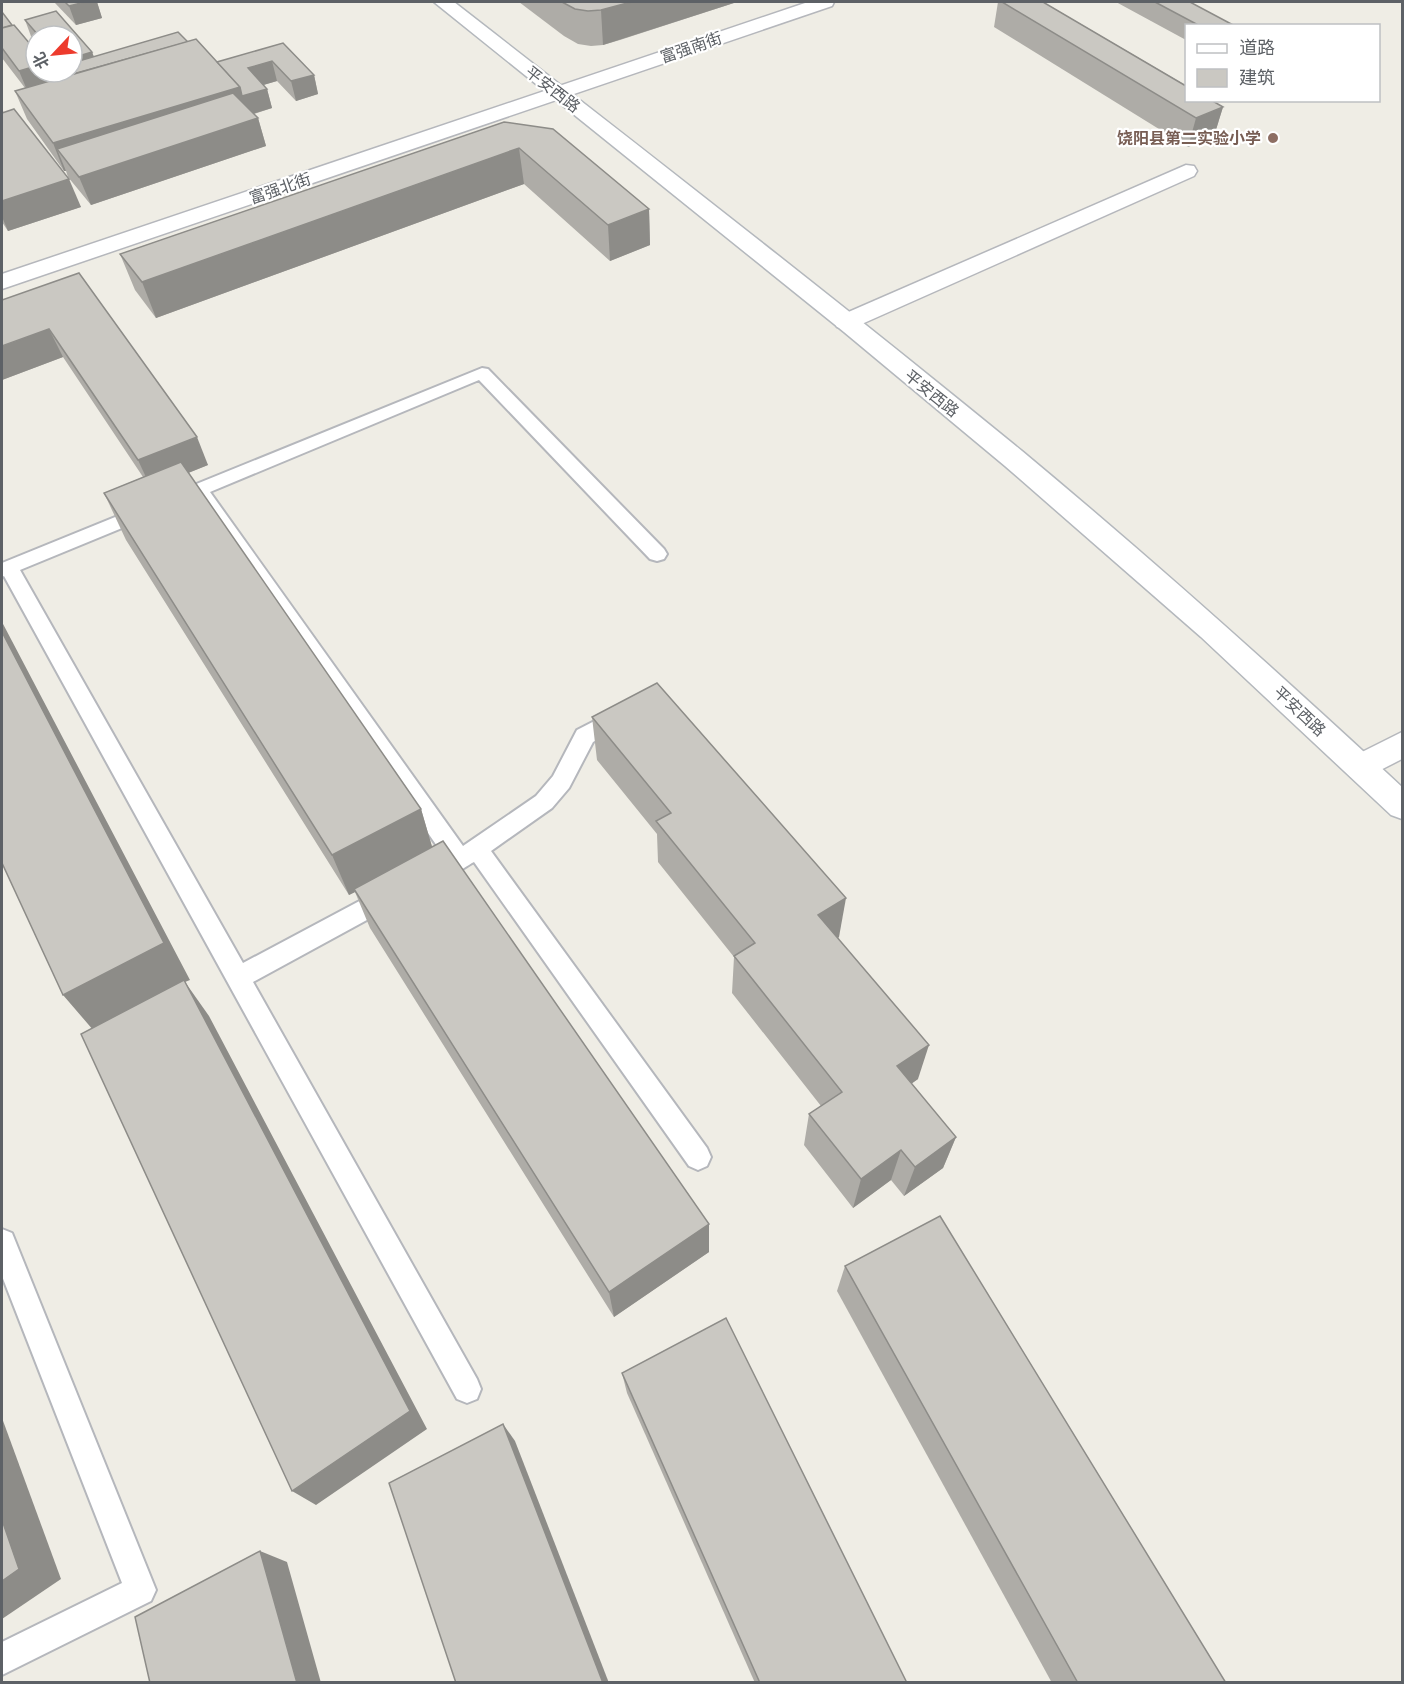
<svg xmlns="http://www.w3.org/2000/svg" width="1404" height="1684" font-family="Manrope,'Noto Sans SC',sans-serif">
<style>
.lines{fill:none;stroke-linecap:round;stroke-linejoin:round}
.service-casing{stroke:#b5b7bc;stroke-width:4}
.minor-casing{stroke:#b5b7bc;stroke-width:3}
.tertiary-casing{stroke:#b5b7bc;stroke-width:3}
.secondary-casing{stroke:#b4b8bd;stroke-width:3}
.service{fill:#fff;fill-rule:evenodd}
.minor{fill:#fff;fill-rule:evenodd}
.tertiary{fill:#fff;fill-rule:evenodd}
.secondary{fill:#fff;fill-rule:evenodd}
.wall{fill:#aeaca7}
.shaded-wall{fill:#8d8c88}
.building{fill:#cac8c2;stroke:#8d8c88;stroke-width:1.5}
.education-dot{fill:#8d6e63;stroke:#fff;stroke-width:2}
.labels{text-anchor:middle;dominant-baseline:central;stroke-width:4.5;stroke-linejoin:round;paint-order:stroke}
.far-street-label{font-size:16px;fill:#5d6166;stroke:#fff}
.far-education-label{font-size:16px;font-weight:bold;fill:#785e54;stroke:#fff;text-anchor:end}
</style>
<rect width="100%" height="100%" fill="#efede5"/>
<g class="lines">
<!-- service casing -->
<g class="service-casing">
<g id="service">
<path d="M482 368 488 369 664 549 667 554 664 559 657 561 650 559 479 380 210 492 463 846 536 796 553 776 577 730 614 711 621 709 628 711 632 717 628 723 593 742 569 788 552 808 491 851 707 1148 711 1157 707 1166 698 1170 689 1166 474 862C459 870 439 888 422 882L419 875 422 868 444 856 195 498 20 570 243 963 382 889 390 886 398 889 402 896 398 903 253 982 477 1379 481 1389 477 1399 467 1403 457 1399 4 576 2 577V563Z"/>
<polygon points="2,1229 12,1233 156,1590 151,1601 2,1675 2,1642 122,1583 2,1276"/>
</g>
</g>
<!-- minor casing -->
<g class="minor-casing">
<g id="minor">
<polygon points="1186,165 1194,166 1197,171 1194,176 855,327 846,329 837,327 834,322 837,317"/>
<polygon points="1402,732 1402,759 1361,780 1350,776 1345,767 1350,758"/>
</g>
</g>
<!-- tertiary casing -->
<g class="tertiary-casing">
<polygon id="tertiary" points="808,2 834,2 832,6 2,289 2,274"/>
</g>
<!-- secondary casing -->
<g class="secondary-casing">
<path id="secondary" d="M434 2H454C644 150 835 298 1022 451 1152 559 1278 672 1402 787V819L1391 815 1201 637 1005 466 844 332Z"/>
</g>
<!-- service -->
<use href="#service" class="service"/>
<!-- minor -->
<use href="#minor" class="minor"/>
<!-- tertiary -->
<use href="#tertiary" class="tertiary"/>
<!-- secondary -->
<use href="#secondary" class="secondary"/>
</g>
<!-- wall -->
<g class="wall">
<polygon points="54,2 97,2 102,18 76,25"/>
<polygon points="519,2 737,2 620,40 603,45 591,46 578,44 564,36"/>
<polygon points="998,2 1043,2 1223,107 1214,136 1188,147 994,27"/>
<polygon points="1116,2 1190,2 1235,26 1186,26 1186,40"/>
<polygon points="56,11 92,52 94,57 178,32 188,42 196,39 217,62 283,43 314,75 318,94 296,101 277,81 263,85 267,89 272,108 254,114 258,118 266,146 91,205 68,177 66,171 64,171 27,119 15,91 25,88 2,58 2,12 12,25 14,25 36,51 36,72 72,72 72,36 36,36 36,43 32,39 25,20"/>
<polygon points="2,110 81,207 8,231 2,222"/>
<polygon points="504,122 649,209 650,245 610,261 524,184 156,318 135,290 120,254"/>
<polygon points="79,273 208,465 188,473 421,809 432,847 709,1252 614,1317 370,928 355,892 349,895 126,540 104,493 143,477 63,357 2,380"/>
<polygon points="592,717 839,937 838,938 918,1079 911,1084 956,1137 943,1168 904,1196 891,1180 853,1208 804,1145 809,1114 821,1106 732,993 734,957 658,862 657,834 597,760"/>
<polygon points="845,1266 1226,1683 1052,1683 837,1291"/>
<polygon points="622,1373 907,1683 755,1683 627,1393"/>
</g>
<!-- shaded-wall -->
<g class="shaded-wall">
<polygon points="85,2 97,2 102,18 76,25 69,6"/>
<polygon points="631,2 737,2 603,45 601,10"/>
<polygon points="92,52 99,71 72,72 72,58"/>
<polygon points="272,61 277,81 253,88 248,68"/>
<polygon points="36,66 36,72 48,72 53,83 27,90 19,71"/>
<polygon points="314,75 318,94 296,101 291,81"/>
<polygon points="240,87 267,89 272,108 73,169 57,149 66,171 64,171 53,143"/>
<polygon points="1223,107 1214,136 1188,147 1196,118"/>
<polygon points="258,118 266,146 91,205 79,177"/>
<polygon points="519,148 524,184 156,318 142,282"/>
<polygon points="69,179 81,207 8,231 2,217 2,201"/>
<polygon points="649,209 650,245 610,261 608,225"/>
<polygon points="49,329 63,357 2,380 2,346"/>
<polygon points="197,437 208,465 151,488 138,460"/>
<polygon points="2,622 190,980 185,982 209,1016 427,1429 316,1505 292,1491 94,1031 63,995 2,632"/>
<polygon points="421,809 433,850 354,889 355,892 349,895 332,855"/>
<polygon points="846,898 839,937 812,953 818,915"/>
<polygon points="929,1045 918,1079 888,1100 897,1066"/>
<polygon points="956,1137 943,1168 904,1196 915,1167"/>
<polygon points="901,1150 891,1180 853,1208 861,1179"/>
<polygon points="709,1224 709,1252 614,1317 609,1292"/>
<polygon points="2,1418 61,1579 2,1619"/>
<polygon points="503,1424 515,1441 609,1683 603,1683"/>
<polygon points="260,1551 287,1562 321,1683 297,1683"/>
</g>
<!-- building -->
<g class="building">
<polygon points="65,2 85,2 69,6"/>
<polygon points="562,2 631,2 601,10 588,11 575,9"/>
<polygon points="1002,2 1043,2 1186,86 1186,100 1211,100 1223,107 1196,118"/>
<polygon points="1155,2 1190,2 1235,26 1200,26"/>
<polygon points="56,11 92,52 72,58 72,36 39,36 25,20"/>
<polygon points="2,12 12,25 2,28"/>
<polygon points="14,25 36,51 36,66 19,71 2,48 2,28"/>
<polygon points="178,32 188,42 55,79 49,72 72,72 72,63"/>
<polygon points="196,39 240,87 53,143 15,91"/>
<polygon points="283,43 314,75 291,81 272,61 248,68 267,89 242,96 240,87 217,62"/>
<polygon points="233,93 258,118 79,177 57,149"/>
<polygon points="14,109 69,179 2,201 2,113"/>
<polygon points="504,122 553,129 649,209 608,225 519,148 142,282 120,254"/>
<polygon points="79,273 197,437 138,460 49,329 2,346 2,300"/>
<polygon points="181,462 421,809 332,855 104,493"/>
<polygon points="2,632 164,943 63,995 2,863"/>
<polygon points="657,683 846,898 818,915 929,1045 897,1066 956,1137 915,1167 901,1150 861,1179 809,1114 842,1092 734,956 755,943 656,821 671,813 592,717"/>
<polygon points="443,841 709,1224 609,1292 354,889"/>
<polygon points="184,980 410,1411 292,1491 81,1034"/>
<polygon points="940,1216 1226,1683 1078,1683 845,1266"/>
<polygon points="726,1318 907,1683 760,1683 622,1373"/>
<polygon points="503,1424 603,1683 456,1683 389,1483"/>
<polygon points="2,1520 19,1569 2,1581"/>
<polygon points="260,1551 297,1683 150,1683 135,1617"/>
</g>
<!-- markers -->
<circle class="education-dot" cx="1273" cy="138" r="6"/>
<g class="labels">
<!-- far-street labels -->
<g class="far-street-label">
<text transform="translate(691 47) rotate(-19)">富强南街</text>
<text transform="translate(553 89) rotate(38)">平安西路</text>
<text transform="translate(280 188) rotate(-19)">富强北街</text>
<text transform="translate(932 393) rotate(39)">平安西路</text>
<text transform="translate(1300 711) rotate(43)">平安西路</text>
</g>
<!-- far-education labels -->
<g class="far-education-label">
<text x="1261" y="138">饶阳县第二实验小学</text>
</g>
</g>
<!-- border -->
<rect width="1404" height="1684" fill="none" stroke="#5d6166" stroke-width="6"/>
<!-- legend -->
<rect x="1185" y="24" width="195" height="78" fill="#ffffff" stroke="#bec0c2" stroke-width="1.5"/>
<rect x="1197" y="44" width="30" height="9" fill="#ffffff" stroke="#bec0c2" stroke-width="1.5"/>
<text x="1239" y="54" font-size="18" fill="#5d6166">道路</text>
<rect x="1197" y="69" width="30" height="18" fill="#cac8c2" stroke="#bec0c2" stroke-width="1.5"/>
<text x="1239" y="84" font-size="18" fill="#5d6166">建筑</text>
<!-- north arrow -->
<g transform="translate(54 54) rotate(244)"><circle r="28" fill="#ffffff" stroke="#bec0c2" stroke-width="1.5"/>
<path d="M0-4.5L10 22L0 15L-10 22Z" fill="#ed3b2d"/>
<text y="-9" font-size="16" font-weight="bold" text-anchor="middle" fill="#5d6166">北</text>
</g>
</svg>
